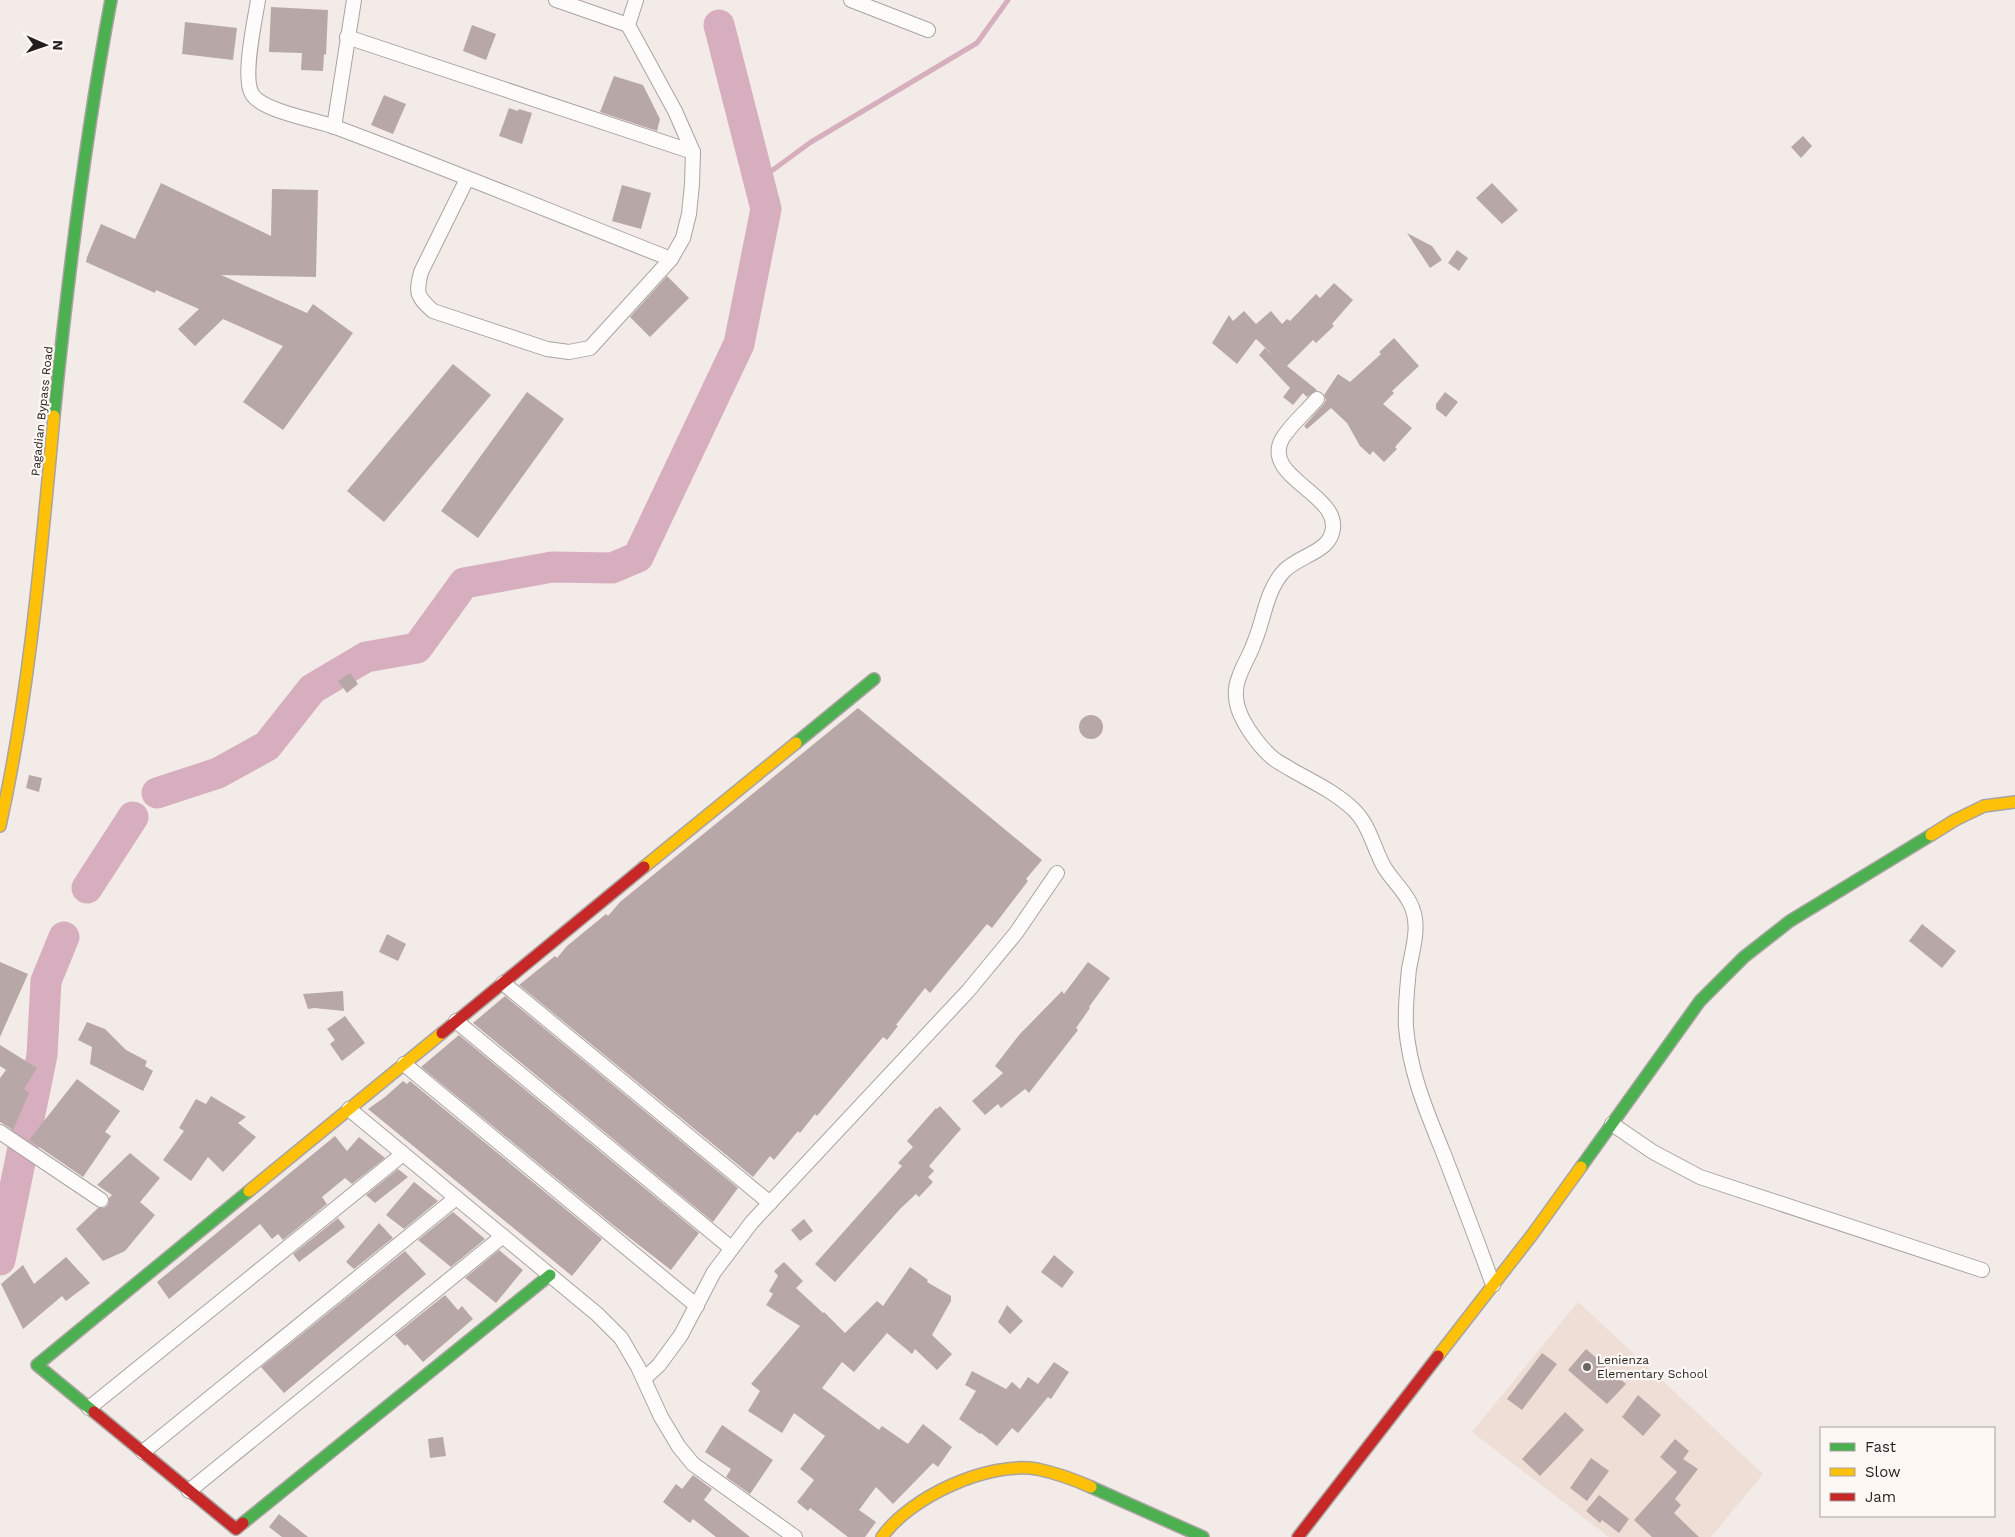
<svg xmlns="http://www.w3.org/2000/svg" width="2015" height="1537" font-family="'Work Sans',sans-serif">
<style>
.built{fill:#eeded6}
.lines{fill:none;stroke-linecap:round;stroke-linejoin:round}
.stream{stroke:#d7aebe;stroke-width:5}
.river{stroke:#d7aebe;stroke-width:31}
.building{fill:#b7a8a7}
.street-casing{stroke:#a9a4a1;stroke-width:16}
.fast-casing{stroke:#a9a4a1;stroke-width:14}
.slow-casing{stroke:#a9a4a1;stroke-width:14}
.jam-casing{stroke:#a9a4a1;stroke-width:14}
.street{stroke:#fdfcfb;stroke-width:14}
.fast{stroke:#4caf50;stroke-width:11}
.slow{stroke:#ffc107;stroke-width:11}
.jam{stroke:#c62828;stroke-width:11}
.poi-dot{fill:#6c6663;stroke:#fef8f5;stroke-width:2}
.labels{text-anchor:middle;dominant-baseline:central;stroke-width:4.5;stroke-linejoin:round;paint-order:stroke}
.street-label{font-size:12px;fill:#231e1c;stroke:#fef8f5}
.poi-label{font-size:12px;fill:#231e1c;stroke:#fef8f5;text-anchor:start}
</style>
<rect width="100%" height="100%" fill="#f3ebe7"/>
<!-- built -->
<polygon class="built" points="1578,1302 1763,1474 1711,1537 1609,1537 1472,1432"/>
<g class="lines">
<!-- stream -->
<polyline class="stream" points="759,180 811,142 977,43 1008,0"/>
<!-- river -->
<g class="river">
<polyline points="157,793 218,773 267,746 312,689 366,657 417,648 464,583 552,567 612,568 638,557 739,344 766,209 719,25"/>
<polyline points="87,888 133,817"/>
<polyline points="0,1260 42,1055 46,981 64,937"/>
</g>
</g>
<!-- building -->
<g class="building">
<polygon points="271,7 328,10 326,55 324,54 323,71 301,70 302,53 269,52"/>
<polygon points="185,22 237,28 233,60 182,54"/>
<polygon points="472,25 496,34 486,60 463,51"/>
<polygon points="614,76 643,85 660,119 657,131 600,112"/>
<polygon points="384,95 406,104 393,134 371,125"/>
<polygon points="509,108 518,111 519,109 532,113 522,144 499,136"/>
<polygon points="1803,136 1812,146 1801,158 1791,147"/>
<polygon points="161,183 271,236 272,189 318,190 316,277 221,275 307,313 313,304 353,333 283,430 243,402 283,346 223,319 195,346 178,329 199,309 156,290 155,293 86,262 87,257 101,224 135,239"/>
<polygon points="1492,183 1518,210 1502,224 1476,198"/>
<polygon points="622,185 651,193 641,229 612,221"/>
<polygon points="1407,233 1432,246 1442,260 1430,268"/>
<polygon points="1457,250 1468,258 1459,271 1448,263"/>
<polygon points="667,276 689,298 650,337 630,317"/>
<polygon points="1334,283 1353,300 1332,324 1334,326 1316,343 1313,340 1287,366 1317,390 1307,397 1303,393 1293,405 1283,397 1290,388 1259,355 1265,348 1274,356 1256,339 1237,364 1212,343 1229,315 1233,321 1244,311 1256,324 1271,311 1282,324 1287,319 1290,321 1316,294 1320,298"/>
<polygon points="1394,338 1419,366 1392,391 1394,393 1383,404 1412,428 1395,447 1397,449 1384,462 1373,451 1370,455 1360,446 1347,423 1331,408 1307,429 1304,426 1324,404 1326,400 1324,395 1338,374 1350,382 1381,354 1379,352"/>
<polygon points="453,364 491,395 384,522 347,491"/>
<polygon points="527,392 564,419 478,538 441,511"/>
<polygon points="1445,392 1458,402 1446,417 1436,409 1436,404"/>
<polygon points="350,673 358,684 347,693 338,681"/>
<polygon points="858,708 1042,860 1026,879 1028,881 992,928 987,924 930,993 925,988 896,1025 898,1026 887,1040 883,1037 817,1116 815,1114 800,1133 798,1131 774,1160 770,1156 753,1177 519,985 555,956 557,958 567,946 606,914 608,916 620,902"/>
<circle cx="1091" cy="727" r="12"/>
<polygon points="29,775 42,778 39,792 26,788"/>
<polygon points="1922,924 1956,951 1942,968 1909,941"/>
<polygon points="387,934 406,944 398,961 379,952"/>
<polygon points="0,962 28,974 0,1037"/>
<polygon points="1088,962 1110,978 1089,1007 1090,1008 1076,1028 1078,1030 1029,1093 1025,1089 1001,1108 998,1104 985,1115 972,1101 1003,1073 995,1066 1019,1035 1062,991 1064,994"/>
<polygon points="343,991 344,1011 314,1008 308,1009 303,994"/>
<polygon points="505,996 738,1188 713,1222 473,1023"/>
<polygon points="345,1016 365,1043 342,1061 330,1044 335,1040 327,1029"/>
<polygon points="87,1022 105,1029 126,1050 147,1061 145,1066 153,1071 143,1091 90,1064 92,1047 78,1040"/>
<polygon points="459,1035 699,1233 671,1270 613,1225 421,1067"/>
<polygon points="0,1045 37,1068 24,1089 29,1093 13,1130 0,1122 0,1078 6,1070 0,1066"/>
<polygon points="77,1079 120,1111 105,1132 111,1136 83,1177 29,1140"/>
<polygon points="403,1081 407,1084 410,1081 602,1239 572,1276 368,1109 385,1097"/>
<polygon points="211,1096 246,1117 238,1123 256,1137 223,1172 208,1157 191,1181 163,1160 184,1131 179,1128 196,1099 206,1104"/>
<polygon points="940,1106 961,1129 929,1166 934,1171 928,1177 933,1182 919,1197 916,1194 900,1209 835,1282 815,1264 902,1166 898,1163 913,1147 907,1141 936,1108 937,1109"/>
<polygon points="335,1136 347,1151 359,1137 385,1158 352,1184 345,1178 322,1197 327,1204 283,1240 278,1234 272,1239 260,1224 169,1299 157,1282"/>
<polygon points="130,1153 160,1178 140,1202 155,1215 125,1251 103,1261 76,1229 98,1208 104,1208 108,1205 109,1198 112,1195 97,1185"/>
<polygon points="398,1169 408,1177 375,1203 366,1195"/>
<polygon points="414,1182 438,1201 404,1229 386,1215"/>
<polygon points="453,1212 485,1239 451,1267 418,1240"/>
<polygon points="338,1218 345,1227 299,1262 293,1254"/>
<polygon points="804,1219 813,1231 800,1241 791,1230"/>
<polygon points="379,1223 393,1238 354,1269 346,1262"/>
<polygon points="499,1250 523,1270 496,1303 465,1278"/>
<polygon points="405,1251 426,1274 284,1393 261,1367"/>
<polygon points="1054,1255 1074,1272 1062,1288 1041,1272"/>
<polygon points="66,1257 90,1283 66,1301 62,1296 23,1329 1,1284 23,1265 34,1284"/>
<polygon points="784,1262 803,1281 796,1288 823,1313 824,1312 845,1333 877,1301 883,1306 910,1267 928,1280 927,1282 951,1296 951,1301 932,1335 952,1354 937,1370 915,1349 912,1354 887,1333 854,1372 842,1362 822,1388 879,1430 882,1426 908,1444 923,1424 952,1447 938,1467 933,1463 893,1504 876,1487 859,1510 876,1522 865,1537 848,1537 810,1508 808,1511 797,1502 814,1480 800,1469 825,1436 794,1413 782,1433 748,1411 760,1391 751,1384 800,1326 766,1305 773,1294 769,1291 778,1276 774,1271"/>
<polygon points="445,1295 458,1310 462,1306 473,1319 423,1362 407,1344 405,1346 395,1335"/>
<polygon points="1007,1305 1023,1321 1010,1334 998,1322"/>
<polygon points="1586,1349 1626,1384 1607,1404 1568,1370"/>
<polygon points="1542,1353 1557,1364 1522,1410 1507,1399"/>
<polygon points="1054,1362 1069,1372 1051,1399 1048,1397 1018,1433 1012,1428 997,1446 981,1433 980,1434 959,1419 976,1391 965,1385 972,1371 1006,1389 1012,1382 1020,1389 1028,1377 1038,1384"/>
<polygon points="1638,1395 1661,1415 1643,1436 1622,1417"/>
<polygon points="1565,1412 1584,1430 1540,1476 1522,1459"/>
<polygon points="722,1425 773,1460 750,1494 726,1477 731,1469 705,1452"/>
<polygon points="443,1437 446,1456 430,1458 428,1439"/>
<polygon points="1675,1439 1689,1451 1683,1459 1698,1469 1675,1499 1681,1505 1674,1513 1699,1537 1652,1537 1634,1520 1677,1472 1660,1457"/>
<polygon points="1591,1458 1609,1471 1587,1501 1570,1488"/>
<polygon points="693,1475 712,1489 704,1500 750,1537 716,1537 693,1519 690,1523 663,1502 676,1484 682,1489"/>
<polygon points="1599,1495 1629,1519 1619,1533 1602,1520 1600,1523 1586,1511"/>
<polygon points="279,1514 308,1537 282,1537 269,1527"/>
</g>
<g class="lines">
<!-- street casing -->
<g class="street-casing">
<g id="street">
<path d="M258 0C255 20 242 77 252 94 262 111 316 120 335 127 448 169 559 215 671 259"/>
<polyline points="556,0 628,25"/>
<polyline points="851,0 928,30"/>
<polyline points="347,37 693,152"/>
<polyline points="334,127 354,0"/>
<path d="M467 179 421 272C416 293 416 296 433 311L547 349 569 352 590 348 671 259 683 238 689 214 692 184 693 152 675 111 628 25 636 0"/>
<path d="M1317 399C1306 412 1291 424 1282 439 1260 480 1351 496 1330 538 1322 553 1296 558 1284 571 1266 590 1264 620 1254 643 1250 655 1243 665 1239 677 1235 687 1235 698 1238 708 1243 724 1260 748 1274 759 1279 763 1286 766 1292 770 1313 782 1335 792 1353 809 1369 824 1373 846 1383 865 1390 878 1403 889 1410 903 1421 924 1413 947 1409 969 1407 989 1405 1007 1406 1027 1410 1073 1426 1110 1443 1152 1460 1196 1477 1240 1493 1285"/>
<polyline points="503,983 770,1203"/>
<polyline points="456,1021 731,1248"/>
<polyline points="404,1064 697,1306"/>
<polyline points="349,1109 597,1314 621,1338 638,1367 661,1417 679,1447 693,1464 795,1537"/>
<polyline points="1612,1124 1653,1152 1700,1177 1982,1270"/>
<polyline points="0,1132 101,1200"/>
<polyline points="644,1379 659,1365 681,1335 714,1272 752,1222 968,991 1016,933 1057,873"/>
<polyline points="89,1408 403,1154"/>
<polyline points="143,1452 456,1198"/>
<polyline points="189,1491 503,1236"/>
</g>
</g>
<!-- fast casing -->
<g class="fast-casing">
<g id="fast">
<path d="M54 416C68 276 85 138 111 0"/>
<polyline points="796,743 874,679"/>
<polyline points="1581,1167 1700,1001 1744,957 1790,921 1931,835"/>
<polyline points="94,1412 37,1365 249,1191"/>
<polyline points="1091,1487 1203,1537"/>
<polyline points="243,1523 550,1275"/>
</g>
</g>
<!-- slow casing -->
<g class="slow-casing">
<g id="slow">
<path d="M0 826C30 691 41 553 54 416"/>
<polyline points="1931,835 1955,820 1984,806 2015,802"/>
<polyline points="644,867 796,743"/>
<polyline points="249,1191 442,1033"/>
<polyline points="1438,1356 1532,1235 1581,1167"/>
<path d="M882 1537C910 1497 988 1461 1037 1469 1056 1473 1073 1479 1091 1487"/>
</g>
</g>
<!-- jam casing -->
<g class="jam-casing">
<g id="jam">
<polyline points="442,1033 644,867"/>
<polyline points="94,1412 236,1529 243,1523"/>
<polyline points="1298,1537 1438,1356"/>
</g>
</g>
<!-- street -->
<use href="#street" class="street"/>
<!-- fast -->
<use href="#fast" class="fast"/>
<!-- slow -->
<use href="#slow" class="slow"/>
<!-- jam -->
<use href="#jam" class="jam"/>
</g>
<!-- markers -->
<circle class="poi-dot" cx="1587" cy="1367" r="5"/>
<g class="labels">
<!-- street labels -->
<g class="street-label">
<text transform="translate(42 411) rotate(-84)">Pagadian Bypass Road</text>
</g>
<!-- poi labels -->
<g class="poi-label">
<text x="1597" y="1360">Lenienza<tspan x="1597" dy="14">Elementary School</tspan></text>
</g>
</g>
<!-- legend -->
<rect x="1820" y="1427" width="175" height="90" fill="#fef8f5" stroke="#a6a19e"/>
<rect x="1830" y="1443" width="25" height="8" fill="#4caf50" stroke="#a6a19e"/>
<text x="1865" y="1452" font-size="15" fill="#231e1c">Fast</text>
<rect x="1830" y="1468" width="25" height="8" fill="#ffc107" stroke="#a6a19e"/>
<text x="1865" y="1477" font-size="15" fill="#231e1c">Slow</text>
<rect x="1830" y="1493" width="25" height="8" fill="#c62828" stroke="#a6a19e"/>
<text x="1865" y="1502" font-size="15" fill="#231e1c">Jam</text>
<!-- north arrow -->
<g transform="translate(45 45) rotate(92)" stroke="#fef8f5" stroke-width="4" paint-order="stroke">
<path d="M0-4L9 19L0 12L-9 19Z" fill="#231e1c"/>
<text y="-8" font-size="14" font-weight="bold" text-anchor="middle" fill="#231e1c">N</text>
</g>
</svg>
